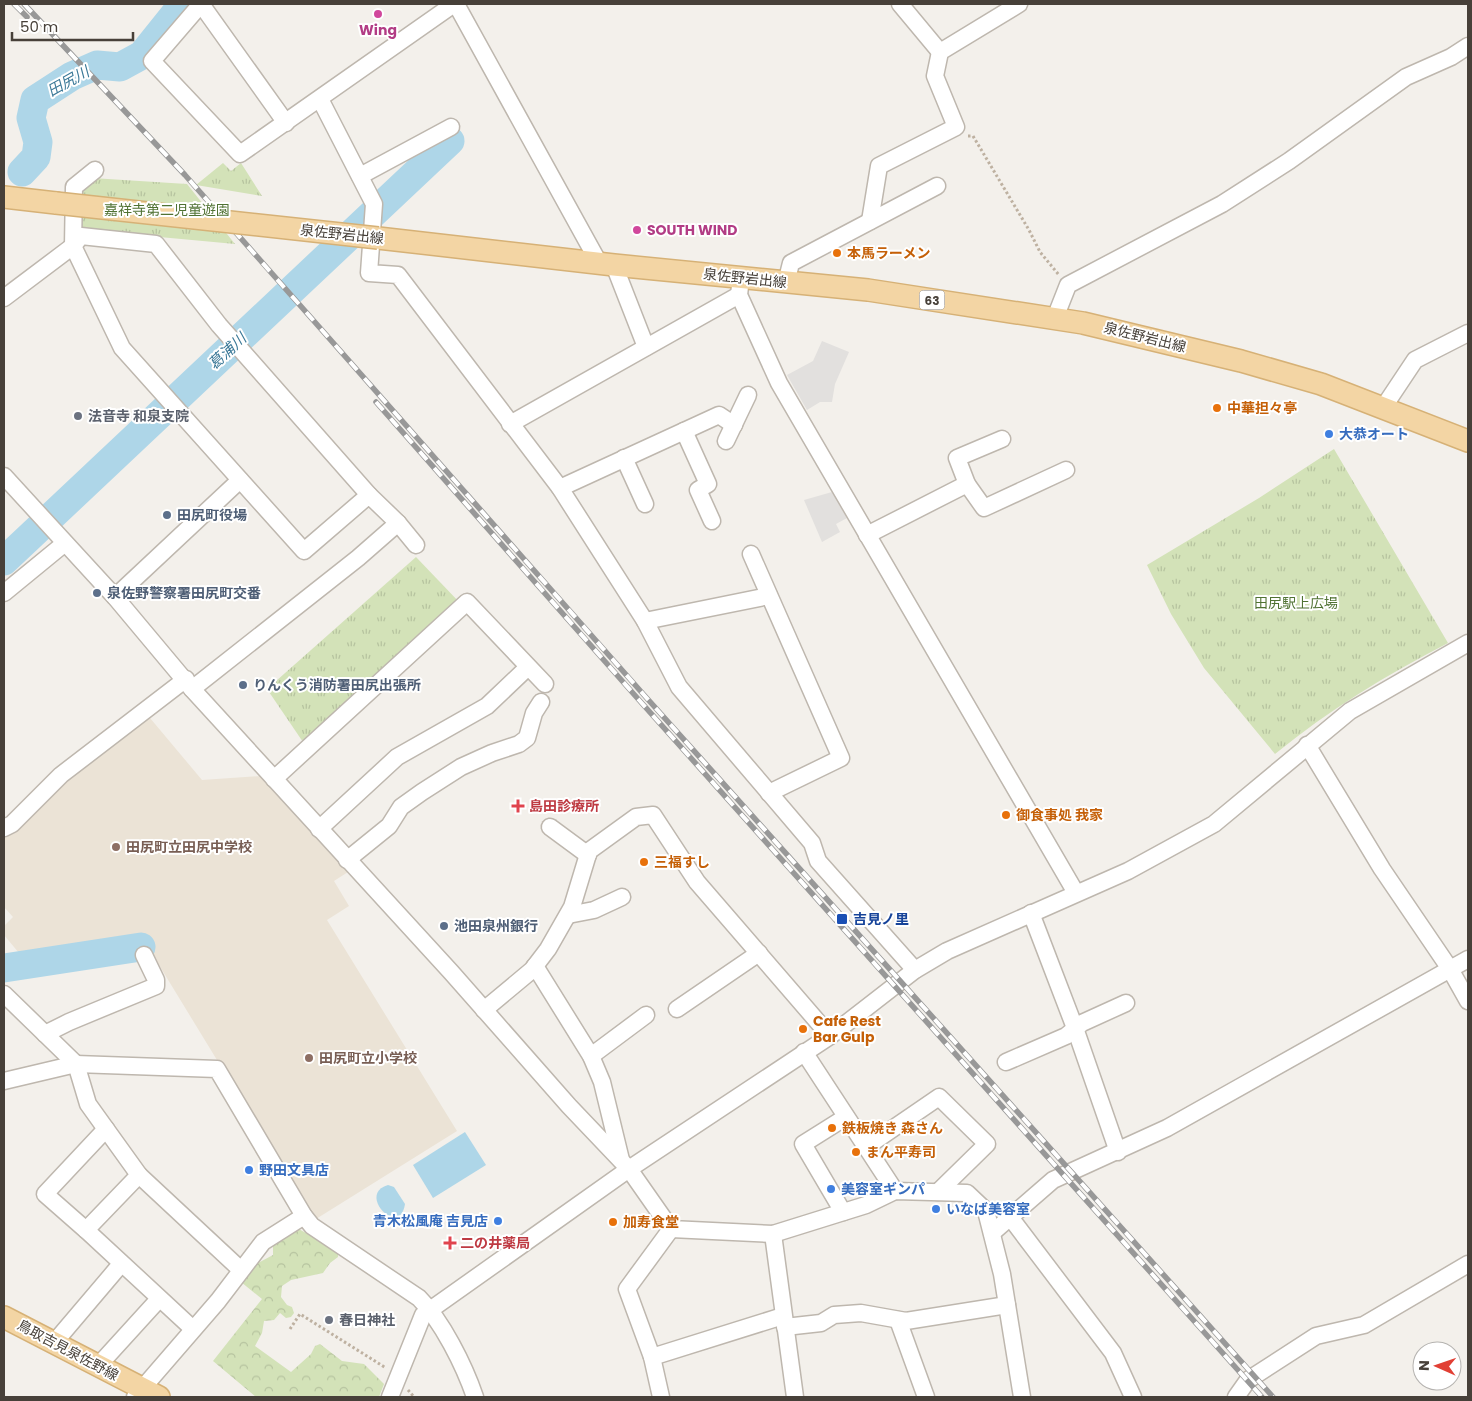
<svg xmlns="http://www.w3.org/2000/svg" width="1472" height="1401" font-family="Poppins,'Noto Sans JP',sans-serif">
<style>
.education{fill:#ebe3d6}
.grass{fill:url(#grass-tufts)}
.forest{fill:url(#forest-crowns)}
.parking{fill:#e2e0de}
.water{fill:#aed6e8}
.lines{fill:none;stroke-linecap:round;stroke-linejoin:round}
.river{stroke:#aed6e8;stroke-width:29}
.minor-casing{stroke:#beb7ae;stroke-width:19}
.major-casing{stroke:#d6b176;stroke-width:24}
.path{stroke:#beb1a1;stroke-width:3;stroke-dasharray:2.5 2.5;stroke-linecap:butt}
.minor{stroke:#fff;stroke-width:16}
.major{stroke:#f3d5a4;stroke-width:21}
.rail-casing{stroke:#989898;stroke-width:5.5}
.rail{stroke:#fff;stroke-width:4;stroke-dasharray:11;stroke-linecap:butt}
.major-bridge-casing{stroke:#d6b176;stroke-width:24;stroke-linecap:butt}
.major-bridge{stroke:#f3d5a4;stroke-width:21}
.hotel-dot{fill:#d1479c;stroke:#fff;stroke-width:2}
.food-dot{fill:#e8710a;stroke:#fff;stroke-width:2}
.worship-dot{fill:#6b7280;stroke:#fff;stroke-width:2}
.shop-dot{fill:#3f7fe0;stroke:#fff;stroke-width:2}
.service-dot{fill:#5c6f8a;stroke:#fff;stroke-width:2}
.health-dot{fill:#e0444e;stroke:#fff;stroke-width:2}
.education-dot{fill:#8d6e63;stroke:#fff;stroke-width:2}
.transit-dot{fill:#1a4fb4;stroke:#fff;stroke-width:2}
.labels{text-anchor:middle;dominant-baseline:central;stroke-width:4;stroke-linejoin:round;paint-order:stroke}
.shield{fill:#fff;stroke:#7e7974;stroke-width:1}
.shield-label{font-size:12px;font-weight:bold;fill:#474039}
.hotel-label{font-size:14px;font-weight:bold;fill:#b23c85;stroke:#fff}
.park-label{font-size:14px;fill:#507233;stroke:#fff}
.street-label{font-size:14px;fill:#474039;stroke:#fff}
.food-label{font-size:14px;font-weight:bold;fill:#c56008;stroke:#fff;text-anchor:start}
.worship-label{font-size:14px;font-weight:bold;fill:#5b616d;stroke:#fff;text-anchor:start}
.shop-label{font-size:14px;font-weight:bold;fill:#366cbe;stroke:#fff;text-anchor:start}
.service-label{font-size:14px;font-weight:bold;fill:#4e5e75;stroke:#fff;text-anchor:start}
.health-label{font-size:14px;font-weight:bold;fill:#be3a42;stroke:#fff;text-anchor:start}
.education-label{font-size:14px;font-weight:bold;fill:#785e54;stroke:#fff;text-anchor:start}
.transit-label{font-size:14px;font-weight:bold;fill:#164399;stroke:#fff;text-anchor:start}
.water-label{font-size:15px;font-style:italic;fill:#3a7897;stroke:#fff}
</style>
<defs>
<pattern id="grass-tufts" width="24" height="20" patternUnits="userSpaceOnUse" patternTransform="scale(1.25)"><rect width="24" height="20" fill="#d3e2b8"/><path d="M3 7l-1-3M5 7V3M7 7l1-3M15 17l-1-3M17 17v-4M19 17l1-3" fill="none" stroke="#b6c39f"/></pattern>
<pattern id="forest-crowns" width="20" height="18" patternUnits="userSpaceOnUse" patternTransform="scale(1.25)"><rect width="20" height="18" fill="#d3e2b8"/><path d="M2 6a3 3 0 1 1 6 0M12 15a3 3 0 1 1 6 0" fill="none" stroke="#b6c39f"/></pattern>
</defs>
<rect width="100%" height="100%" fill="#f3f0eb"/>
<!-- education -->
<polygon class="education" points="150,718 202,780 261,776 348,872 334,881 349,906 327,920 457,1131 316,1219 306,1206 145,942 24,959 4,935 4,926 13,917 4,907 4,835 65,780"/>
<!-- grass -->
<g class="grass">
<polygon points="223,163 231,171 241,163 262,196 196,185"/>
<polygon points="92,178 187,184 235,244 84,230 73,217 75,189"/>
<path d="M1334 449 1448 643C1386 675 1329 710 1275 754L1204 668 1171 614 1147 565 1259 498Z"/>
<polygon points="416,557 461,604 305,745 267,689"/>
</g>
<!-- forest -->
<polygon class="forest" points="297,1228 338,1251 338,1257 330,1263 323,1273 291,1280 282,1286 281,1297 287,1305 292,1307 294,1313 291,1317 286,1318 280,1313 274,1320 264,1321 262,1333 255,1346 291,1372 311,1354 315,1346 320,1344 342,1361 364,1364 384,1384 379,1397 256,1397 213,1361 262,1299 241,1282 258,1263 273,1255 273,1244"/>
<!-- parking -->
<g class="parking">
<polygon points="822,341 849,352 835,384 832,402 820,402 807,410 787,375 813,361"/>
<polygon points="832,492 847,518 836,524 840,532 822,542 804,500"/>
</g>
<!-- water -->
<g class="water">
<polygon points="465,1132 486,1165 433,1198 413,1165"/>
<path d="M388 1185 394 1187 405 1204C400 1239 356 1194 388 1185Z"/>
</g>
<g class="lines">
<!-- river -->
<g class="river">
<polyline points="22,172 36,157 38,142 31,118 35,100 72,76 97,65 120,67 142,55 183,4"/>
<polyline points="4,561 450,141"/>
<polyline points="4,968 141,947"/>
</g>
<!-- minor casing -->
<g class="minor-casing">
<g id="minor">
<polyline points="201,4 152,61 240,154 454,4"/>
<polyline points="201,4 286,123"/>
<polyline points="456,4 599,263"/>
<polyline points="900,4 940,52"/>
<polyline points="320,99 374,204 369,273 398,275 560,488 645,621 679,687 812,843 818,861 915,970"/>
<polyline points="95,170 74,187 73,246 122,348 304,551 369,495 398,523 416,545"/>
<polyline points="360,176 451,127"/>
<polyline points="870,221 879,166 956,127 935,76 940,52 1019,4"/>
<polyline points="614,265 646,347"/>
<polyline points="741,278 739,295 779,383 1076,893"/>
<polyline points="786,283 791,263 937,186"/>
<polyline points="4,298 73,246 81,236 156,244 219,325 369,495"/>
<polyline points="1055,318 1068,285 1222,204 1289,161 1406,77 1451,57 1468,46"/>
<polyline points="1383,408 1415,360 1468,333"/>
<polyline points="510,424 739,295"/>
<polyline points="684,431 708,484 698,490 712,521"/>
<polyline points="1002,439 957,458 967,484 984,508 1066,470"/>
<polyline points="726,441 748,395"/>
<polyline points="624,458 645,504"/>
<polyline points="4,476 115,597 192,689 451,972 569,1106 629,1169 671,1229"/>
<polyline points="560,488 719,415 734,425"/>
<polyline points="867,535 967,484"/>
<polyline points="751,554 841,758 769,793"/>
<polyline points="4,593 65,543"/>
<polyline points="115,597 240,480"/>
<polyline points="645,621 769,596"/>
<polyline points="192,689 358,558 398,523"/>
<polyline points="1307,745 1382,869 1450,969 1468,1001"/>
<polyline points="274,779 467,602 545,684"/>
<polyline points="550,827 588,855"/>
<polyline points="4,828 12,824 61,775 186,679"/>
<polyline points="319,829 397,757 487,706 528,667"/>
<polyline points="347,860 389,826 401,807 422,792 461,767 492,753 519,744 527,738 534,713 541,702"/>
<polyline points="1031,913 1075,1028 1118,1152"/>
<polyline points="568,915 594,910 622,897"/>
<polyline points="535,966 591,1056 602,1082 621,1160"/>
<polyline points="4,994 76,1064 88,1104 139,1175 86,1230 193,1329"/>
<polyline points="677,1009 759,953"/>
<polyline points="484,1010 532,970 548,949 572,907 589,851 636,817 653,815 697,882 830,1036"/>
<polyline points="45,1034 69,1022 156,986 156,980 144,955"/>
<polyline points="804,1052 895,1191"/>
<polyline points="591,1056 646,1015"/>
<polyline points="1006,1062 1066,1036 1082,1023 1126,1003"/>
<path d="M4 1081 76 1064 217 1069 304 1216 312 1226 419 1298C442 1321 464 1365 475 1397"/>
<polyline points="866,1147 939,1097 987,1144 938,1192"/>
<polyline points="139,1175 241,1270"/>
<polyline points="843,1212 803,1144 846,1117"/>
<polyline points="1010,1217 1113,1353 1133,1397"/>
<polyline points="671,1229 773,1234 866,1205 895,1191 967,1193 986,1211 1002,1274 1022,1397"/>
<polyline points="86,1230 45,1194 106,1129"/>
<polyline points="992,1233 1053,1180 1167,1128 1468,959"/>
<polyline points="773,1234 795,1397"/>
<polyline points="898,1320 926,1397"/>
<polyline points="785,1327 821,1323 834,1315 861,1313 906,1321 1007,1305"/>
<polyline points="54,1343 121,1264"/>
<polyline points="652,1357 783,1316"/>
<polyline points="98,1366 159,1299"/>
<polyline points="135,1397 218,1301 263,1242 304,1216"/>
<polyline points="390,1397 423,1315 629,1169 830,1036 915,970 947,951 1128,871 1214,824 1350,711 1468,643"/>
<polyline points="661,1397 652,1357 627,1289 671,1229"/>
<polyline points="1236,1397 1248,1380 1316,1336 1364,1325 1468,1264"/>
</g>
</g>
<!-- major casing -->
<g class="major-casing">
<g id="major">
<polyline points="4,197 56,203"/>
<polyline points="378,238 614,265 868,290 1083,323 1241,361 1321,384 1468,441"/>
<polyline points="4,1317 159,1397"/>
</g>
</g>
<!-- path -->
<g class="path">
<polyline points="968,136 973,136 1029,230 1040,252 1059,275"/>
<polyline points="290,1329 300,1314 386,1368"/>
<polyline points="408,1390 414,1397"/>
</g>
<!-- minor -->
<use href="#minor" class="minor"/>
<!-- major -->
<use href="#major" class="major"/>
<!-- rail casing -->
<g class="rail-casing">
<g id="rail">
<polyline points="14,4 27,17"/>
<polyline points="24,4 185,175 644,695 1273,1397"/>
<polyline points="376,402 639,700 1262,1397"/>
</g>
</g>
<!-- rail -->
<use href="#rail" class="rail"/>
<!-- major-bridge casing -->
<g class="major-bridge-casing">
<polyline id="major-bridge" points="56,203 378,238"/>
</g>
<!-- major-bridge -->
<use href="#major-bridge" class="major-bridge"/>
</g>
<!-- markers -->
<g class="hotel-dot">
<circle cx="378" cy="14" r="5"/>
<circle cx="637" cy="230" r="5"/>
</g>
<g class="food-dot">
<circle cx="837" cy="253" r="5"/>
<circle cx="1217" cy="408" r="5"/>
<circle cx="1006" cy="815" r="5"/>
<circle cx="644" cy="862" r="5"/>
<circle cx="803" cy="1029" r="5"/>
<circle cx="832" cy="1128" r="5"/>
<circle cx="856" cy="1152" r="5"/>
<circle cx="613" cy="1222" r="5"/>
</g>
<g class="worship-dot">
<circle cx="78" cy="416" r="5"/>
<circle cx="329" cy="1320" r="5"/>
</g>
<g class="shop-dot">
<circle cx="1329" cy="434" r="5"/>
<circle cx="249" cy="1170" r="5"/>
<circle cx="831" cy="1189" r="5"/>
<circle cx="936" cy="1209" r="5"/>
<circle cx="498" cy="1221" r="5"/>
</g>
<g class="service-dot">
<circle cx="167" cy="515" r="5"/>
<circle cx="97" cy="593" r="5"/>
<circle cx="243" cy="685" r="5"/>
<circle cx="444" cy="926" r="5"/>
</g>
<g class="health-dot">
<path d="M515.5 798.5h5v5h5v5h-5v5h-5v-5h-5v-5h5z"/>
<path d="M447.5 1235.5h5v5h5v5h-5v5h-5v-5h-5v-5h5z"/>
</g>
<g class="education-dot">
<circle cx="116" cy="847" r="5"/>
<circle cx="309" cy="1058" r="5"/>
</g>
<rect class="transit-dot" x="836" y="913" width="12" height="12" rx="2.5"/>
<g class="labels">
<!-- shield labels -->
<rect class="shield" x="919.5" y="290.5" width="25" height="19" rx="4"/>
<g class="shield-label">
<text x="932" y="300">63</text>
</g>
<!-- hotel labels -->
<g class="hotel-label">
<text x="378" y="30">Wing</text>
<text x="647" y="230" text-anchor="start">SOUTH WIND</text>
</g>
<!-- park labels -->
<g class="park-label">
<text x="167" y="210">嘉祥寺第二児童遊園</text>
<text x="1296" y="603">田尻駅上広場</text>
</g>
<!-- street labels -->
<g class="street-label">
<text transform="translate(342 234) rotate(6)">泉佐野岩出線</text>
<text transform="translate(745 278) rotate(6)">泉佐野岩出線</text>
<text transform="translate(1145 337) rotate(14)">泉佐野岩出線</text>
<text transform="translate(68 1350) rotate(28)">鳥取吉見泉佐野線</text>
</g>
<!-- food labels -->
<g class="food-label">
<text x="847" y="253">本馬ラーメン</text>
<text x="1227" y="408">中華担々亭</text>
<text x="1016" y="815">御食事処 我家</text>
<text x="654" y="862">三福すし</text>
<text x="813" y="1021">Cafe Rest<tspan x="813" dy="16">Bar Gulp</tspan></text>
<text x="842" y="1128">鉄板焼き 森さん</text>
<text x="866" y="1152">まん平寿司</text>
<text x="623" y="1222">加寿食堂</text>
</g>
<!-- worship labels -->
<g class="worship-label">
<text x="88" y="416">法音寺 和泉支院</text>
<text x="339" y="1320">春日神社</text>
</g>
<!-- shop labels -->
<g class="shop-label">
<text x="1339" y="434">大恭オート</text>
<text x="259" y="1170">野田文具店</text>
<text x="841" y="1189">美容室ギンパ</text>
<text x="946" y="1209">いなば美容室</text>
<text x="488" y="1221" text-anchor="end">青木松風庵 吉見店</text>
</g>
<!-- service labels -->
<g class="service-label">
<text x="177" y="515">田尻町役場</text>
<text x="107" y="593">泉佐野警察署田尻町交番</text>
<text x="253" y="685">りんくう消防署田尻出張所</text>
<text x="454" y="926">池田泉州銀行</text>
</g>
<!-- health labels -->
<g class="health-label">
<text x="529" y="806">島田診療所</text>
<text x="460" y="1243">二の井薬局</text>
</g>
<!-- education labels -->
<g class="education-label">
<text x="126" y="847">田尻町立田尻中学校</text>
<text x="319" y="1058">田尻町立小学校</text>
</g>
<!-- transit labels -->
<g class="transit-label">
<text x="853" y="919">吉見ノ里</text>
</g>
<!-- water labels -->
<g class="water-label">
<text transform="translate(68 81) rotate(-29)">田尻川</text>
<text transform="translate(227 351) rotate(-43)">葛浦川</text>
</g>
</g>
<!-- border -->
<rect width="1472" height="1401" fill="none" stroke="#474039" stroke-width="10"/>
<!-- north arrow -->
<g transform="translate(1437 1366) rotate(272)"><circle r="24" fill="#ffffff" stroke="#b5b3b0"/>
<path d="M0-4L9 19L0 12L-9 19Z" fill="#e13f34"/>
<text y="-8" font-size="14" font-weight="bold" text-anchor="middle" fill="#474039">N</text>
</g>
<!-- scale -->
<path d="M12 32v8h121v-8" fill="none" stroke="#474039" stroke-width="2.5"/>
<text x="20" y="32" font-size="15" fill="#474039" stroke="#ffffff" stroke-width="4" paint-order="stroke">50 m</text>
</svg>
